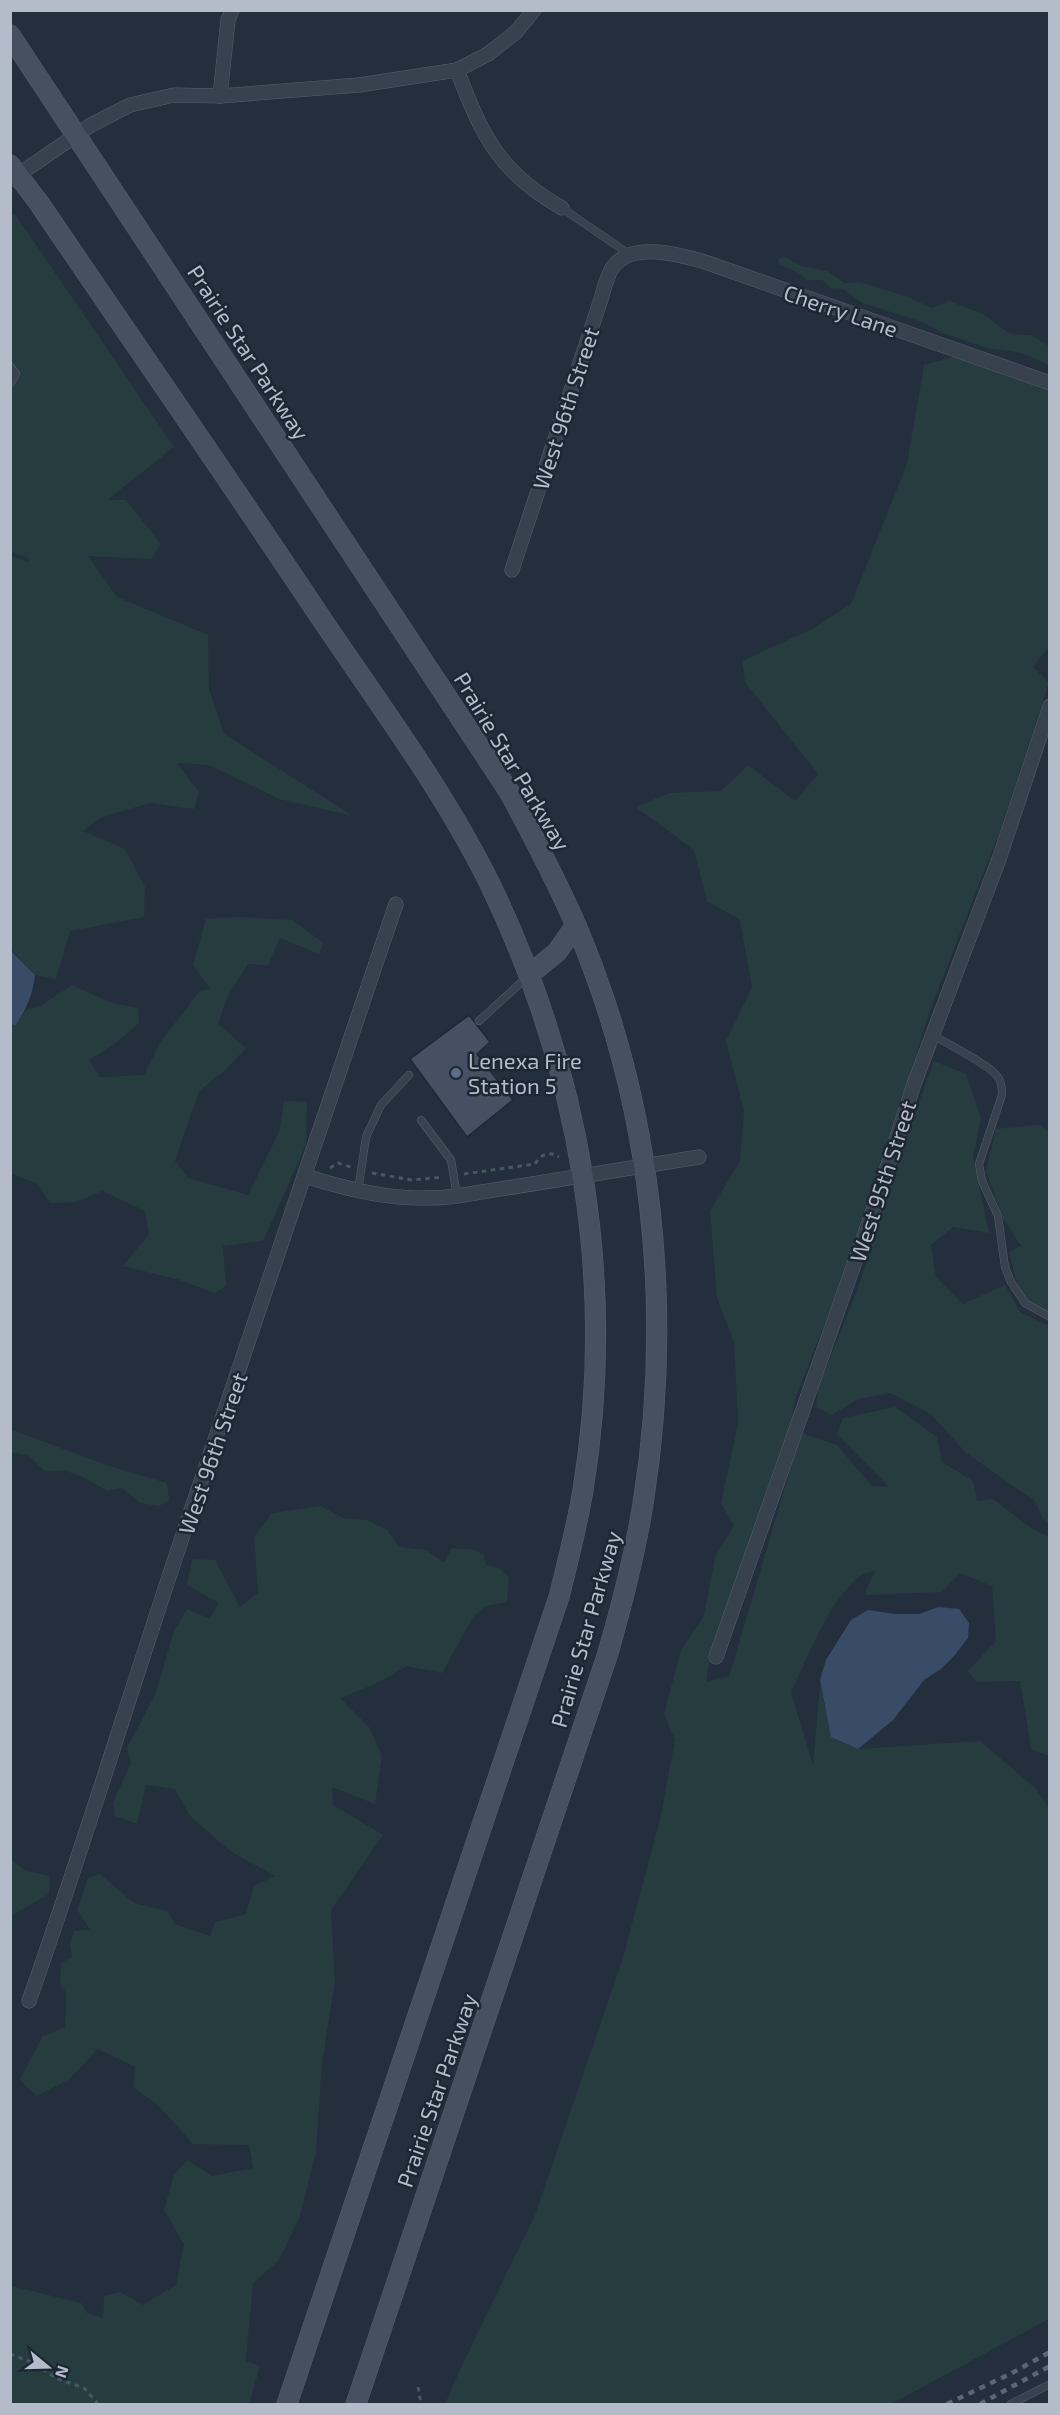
<svg xmlns="http://www.w3.org/2000/svg" width="1060" height="2415" font-family="'Exo 2',sans-serif">
<style>
.green{fill:#263c3f}
.water{fill:#394c67}
.building{fill:#455162;stroke:#1f2835;stroke-width:1.5}
.lines{fill:none;stroke-linecap:round;stroke-linejoin:round}
.lane-casing{stroke:#565f6c;stroke-width:8}
.street-casing{stroke:#565f6c;stroke-width:15}
.secondary-casing{stroke:#565f6c;stroke-width:21}
.path{stroke:#44595c;stroke-width:3;stroke-dasharray:4.5 4.5;stroke-linecap:butt}
.lane{stroke:#38414e;stroke-width:7}
.street{stroke:#38414e;stroke-width:14}
.secondary{stroke:#465061;stroke-width:20}
.rail{stroke:#5a6575;stroke-width:4.5;stroke-dasharray:6 6;stroke-linecap:butt}
.service-dot{fill:#5c6f8a;stroke:#1d2633;stroke-width:2}
.labels{text-anchor:middle;dominant-baseline:central;stroke-width:5;stroke-linejoin:round;paint-order:stroke}
.street-label{font-size:22px;fill:#b4bcc9;stroke:#1d2633}
.poi-label{font-size:22px;fill:#b4bcc9;stroke:#1d2633;text-anchor:start}
</style>
<rect width="100%" height="100%" fill="#242f3e"/>
<!-- green -->
<g class="green">
<polygon points="11,214 15,214 174,447 107,500 126,500 161,544 151,559 88,556 117,597 208,635 209,689 224,734 353,816 279,799 209,765 177,763 199,792 194,809 150,803 102,817 83,831 125,849 145,887 144,917 70,931 56,979 35,975 11,949 10,556 29,562 27,557 11,552"/>
<polygon points="785,257 801,266 827,271 845,283 860,282 908,297 932,308 949,301 983,314 1010,334 1031,335 1049,346 1049,365 1022,353 987,348 943,333 925,323 863,303 843,289 831,288 822,280 806,280 799,273 780,265 778,259"/>
<path d="M952 357 1049 386V650L1047 649 1033 667 1049 683 999 833 929 1013 891 1135 827 1318 795 1399 791 1431 710 1656 706 1682 729 1677 801 1433 837 1445 872 1486 889 1487 837 1434 843 1418 895 1407 937 1437 942 1462 973 1481 977 1501 993 1499 1031 1528 1049 1537V1756L1031 1749 1020 1681 977 1682 968 1671 996 1641 992 1586 960 1573 942 1592 864 1595 875 1571C840 1572 805 1663 791 1693L813 1765 820 1684 831 1737 858 1749 980 1741 1035 1788 1049 1807V2319L891 2404H445L462 2365 535 2215 622 1961 660 1820 675 1740 664 1714 681 1650 704 1616 715 1557 734 1525 721 1503 738 1424 734 1342 717 1298 710 1211 740 1161 744 1111 726 1041 752 987 740 920 707 901 694 850 636 807 669 793 721 791 748 765 795 801 818 774 745 682 742 661 812 629 851 604 907 464 924 365Z"/>
<polygon points="237,917 292,920 324,943 319,954 280,938 268,965 248,964 227,997 218,1024 246,1048 224,1071 199,1091 175,1161 188,1178 248,1195 279,1132 284,1101 307,1102 306,1145 263,1241 223,1246 226,1286 215,1293 180,1280 123,1266 149,1234 145,1211 102,1191 76,1202 50,1203 38,1184 11,1173 10,1024 15,1026 27,1009 39,1007 72,985 112,1003 138,1008 139,1023 113,1045 89,1060 100,1077 144,1075 161,1041 200,991 211,989 193,965 206,919"/>
<polygon points="934,1061 966,1074 981,1118 973,1157 989,1233 953,1227 931,1245 936,1277 963,1304 1005,1285 1020,1312 1049,1326 1049,1525 1043,1519 1035,1501 966,1453 931,1414 890,1393 858,1399 832,1415 816,1407 819,1384 857,1291 904,1143"/>
<path d="M1039 1125 1049 1132V1318C1021 1309 1015 1278 1009 1252L1021 1246 1003 1218 986 1171 996 1129Z"/>
<path d="M10 1429 112 1467 167 1483 169 1500 159 1506 140 1503 122 1488 107 1491C89 1480 68 1466 46 1472L29 1456 11 1452Z"/>
<polygon points="321,1506 343,1518 367,1520 387,1530 399,1547 426,1550 444,1563 452,1548 473,1549 484,1555 486,1565 499,1568 509,1577 507,1602 486,1606 473,1617 442,1673 407,1666 375,1684 340,1698 369,1727 382,1756 375,1804 332,1787 333,1805 383,1835 331,1910 335,1981 322,2064 316,2152 300,2216 279,2260 253,2283 246,2361 260,2366 249,2404 11,2404 11,2286 81,2303 87,2313 103,2318 104,2296 120,2292 143,2305 176,2285 184,2244 164,2210 174,2175 187,2160 212,2176 253,2168 249,2145 193,2144 158,2105 133,2087 135,2067 98,2049 69,2079 37,2096 20,2080 42,2037 65,2027 66,1993 60,1983 61,1963 72,1957 70,1944 74,1931 90,1929 77,1910 88,1878 100,1874 134,1903 167,1911 175,1924 210,1936 215,1922 246,1914 254,1886 275,1876 230,1851 190,1816 175,1789 146,1785 137,1824 115,1816 113,1803 131,1763 127,1748 155,1695 174,1631 187,1609 210,1619 219,1603 187,1585 192,1559 215,1560 240,1607 258,1593 254,1537 272,1513"/>
<polygon points="11,1859 26,1871 50,1876 49,1894 11,1916"/>
</g>
<!-- water -->
<g class="water">
<path d="M10 950 35 975C33 994 26 1010 15 1026L11 1024Z"/>
<polygon points="938,1607 959,1609 969,1623 968,1638 954,1656 941,1669 924,1680 893,1720 858,1749 831,1737 820,1680 826,1660 851,1620 868,1610 895,1614 919,1614"/>
</g>
<!-- building -->
<polygon class="building" points="469,1015 490,1042 477,1054 513,1100 467,1137 410,1059"/>
<g class="lines">
<!-- lane casing -->
<g class="lane-casing">
<g id="lane">
<polyline points="562,208 629,254"/>
<polyline points="10,366 16,374 10,384"/>
<polyline points="479,1021 526,978"/>
<path d="M933 1035C947 1044 990 1065 998 1077 1002 1082 1002 1089 1002 1095L979 1164 982 1181 998 1216 1005 1267 1011 1282 1025 1303 1050 1317"/>
<polyline points="421,1120 451,1160 457,1196"/>
<polyline points="358,1191 366,1137 381,1105 409,1075"/>
<polyline points="1011,2404 1050,2384"/>
</g>
</g>
<!-- street casing -->
<g class="street-casing">
<g id="street">
<path d="M457 70C482 136 499 172 562 208"/>
<polyline points="220,96 228,20 232,10"/>
<polyline points="12,179 91,125 130,105 174,95 220,96 359,85 457,70 488,54 516,32 534,10"/>
<path d="M512 570 601 299C604 289 607 276 612 268 631 241 676 254 702 261L1050 383"/>
<path d="M305 1176C356 1192 403 1203 457 1196L699 1157"/>
<polyline points="716,1657 877,1199 914,1084 999,859 1050,706"/>
<path d="M29 2001C87 1837 137 1670 193 1505 261 1305 329 1105 396 904"/>
</g>
</g>
<!-- secondary casing -->
<g class="secondary-casing">
<g id="secondary">
<path d="M10 35 510 793C533 836 555 878 575 923 653 1104 674 1309 643 1504 635 1554 622 1604 608 1653L356 2404"/>
<path d="M10 165 39 203C132 340 227 477 319 615 378 703 443 789 490 884 581 1073 617 1283 583 1490 577 1526 568 1561 559 1597L287 2404"/>
<polyline points="529,975 557,952 576,925"/>
</g>
</g>
<!-- path -->
<g class="path">
<polyline points="330,1168 338,1163 351,1167"/>
<polyline points="372,1173 412,1180 443,1177"/>
<path d="M464 1174 535 1164C540 1155 550 1150 559 1157"/>
<polyline points="10,2354 31,2362 58,2379 84,2388 98,2404"/>
<polyline points="418,2387 421,2404"/>
</g>
<!-- lane -->
<use href="#lane" class="lane"/>
<!-- street -->
<use href="#street" class="street"/>
<!-- secondary -->
<use href="#secondary" class="secondary"/>
<!-- rail -->
<g class="rail">
<polyline points="947,2404 1012,2373 1050,2352"/>
<polyline points="980,2404 1050,2366"/>
</g>
</g>
<!-- markers -->
<circle class="service-dot" cx="456" cy="1073" r="6"/>
<g class="labels">
<!-- street labels -->
<g class="street-label">
<text transform="translate(841 310) rotate(19)">Cherry Lane</text>
<text transform="translate(249 352) rotate(57)">Prairie Star Parkway</text>
<text transform="translate(565 408) rotate(-72)">West 96th Street</text>
<text transform="translate(513 761) rotate(59)">Prairie Star Parkway</text>
<text transform="translate(882 1181) rotate(-72)">West 95th Street</text>
<text transform="translate(212 1453) rotate(-71)">West 96th Street</text>
<text transform="translate(585 1629) rotate(-74)">Prairie Star Parkway</text>
<text transform="translate(436 2090) rotate(-71)">Prairie Star Parkway</text>
</g>
<!-- poi labels -->
<g class="poi-label">
<text x="468" y="1060">Lenexa Fire<tspan x="468" dy="25">Station 5</tspan></text>
</g>
</g>
<!-- border -->
<rect width="1060" height="2415" fill="none" stroke="#b4bcc9" stroke-width="24"/>
<!-- north arrow -->
<g transform="translate(48 2367) rotate(109)" stroke="#1d2633" stroke-width="4.5" paint-order="stroke">
<path d="M0-4.5L10 22L0 15L-10 22Z" fill="#b4bcc9"/>
<text y="-9" font-size="16" font-weight="bold" text-anchor="middle" fill="#b4bcc9">N</text>
</g>
</svg>
